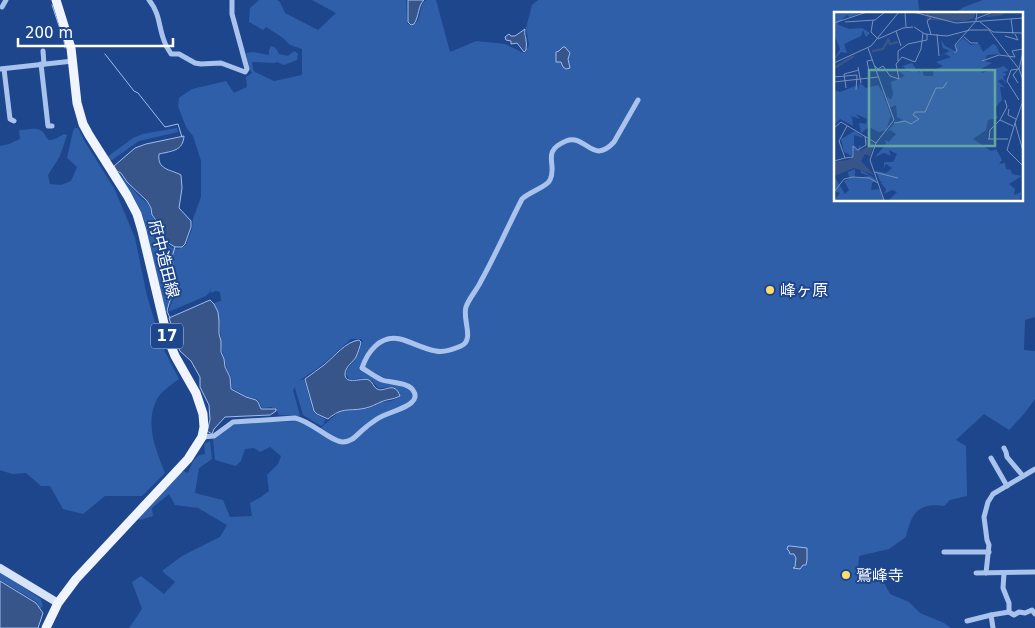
<svg xmlns="http://www.w3.org/2000/svg" width="1035" height="628" font-family="'DejaVu Sans','Noto Sans JP',sans-serif">
<style>
.green{fill:#305faa}
.water{fill:#375589;stroke:#9dbdef}
.lines{fill:none;stroke-linecap:round;stroke-linejoin:round}
.stream{stroke:#9dbdef;stroke-width:1}
.street{stroke:#a9c3ed;stroke-width:5}
.secondary{stroke:#d6e3f9;stroke-width:8}
.primary{stroke:#eff4ff;stroke-width:9}
.poi-dot{fill:#fddc68;stroke:#1d468d;stroke-width:2}
.labels{text-anchor:middle;dominant-baseline:central;stroke-width:4;stroke-linejoin:round;paint-order:stroke}
.shield{fill:#1d468d;stroke:#bbc8dd;stroke-width:1}
.shield-label{font-size:15px;font-weight:bold;fill:#fff}
.street-label{font-size:16px;fill:#fff;stroke:#1d468d}
.poi-label{font-size:16px;fill:#fff;stroke:#1d468d;text-anchor:start}
.inset-river{fill:none;stroke:#375589;stroke-width:2.5}
.inset-road{fill:none;stroke:#7790bb;stroke-width:1}
.view{fill:#63a6a1;fill-opacity:0.15;stroke:#63a6a1;stroke-width:2.5}
.inset-edge{fill:none;stroke:#fff;stroke-width:2.5}
</style>
<rect width="100%" height="100%" fill="#1d468d"/>
<!-- green -->
<g class="green">
<path d="M259 0H277L280 2 285 13 318 30 336 13 312 0H406L407 23 411 26C424 22 417 3 427 0 430 0 433 0 436 0L450 52 476 41 505 44 524 53 529 45 526 28 532 5 538 0H918L919 10 922 14H835V200H1021V14H953L964 7 983 0H1035V317L1025 320 1024 350 1035 351V399L1024 414 1009 430 984 414 956 440 966 446 967 496 950 500 944 506C917 502 911 515 906 537L889 549 859 556 858 569 882 579 890 594 909 602 920 613 944 623 951 628H129L142 609 132 582 141 576 164 594 175 582 162 571 182 556 220 537 227 525 198 508 175 505 169 494 152 508 153 516 140 520 138 519 183 471 188 473 193 461 199 455 205 454 204 444 210 441 212 459 199 468 195 493 223 500 230 517 252 516 250 503 261 497 269 491 267 475 278 464 281 456 270 447 260 452 254 448 245 449 241 461 236 466 215 460 213 439 231 426 239 423 300 421 317 431 339 412 346 410 367 409 382 402 391 401 400 397V394C392 384 389 388 378 388 376 386 374 383 372 381 365 376 356 380 349 379L346 374 347 370 355 359 363 341 361 339H351L322 365 299 381 304 379 313 411 317 415 325 419 324 424 321 426 303 415 295 388 297 384 293 390 300 416 279 415 276 409 271 407 262 408 259 401 256 399 247 397 232 388C231 384 232 380 231 376 230 374 228 372 227 369 226 365 223 354 222 350 220 334 221 318 214 303L221 301 220 292 216 291 210 293 211 288 209 293 206 296 168 312 175 295 181 293 175 294 167 310 165 309 143 216 135 200 117 172 120 174 126 182 140 197 146 202 150 208 151 215 161 229 163 238 170 247 178 249 186 245 192 229 193 219 201 197V161L193 136 186 127 178 106 179 98 192 89 226 81 234 93 247 87 246 77 252 73 249 68 246 53 253 52 269 55V50L271 46C276 47 277 50 279 54L288 56 294 51 296 52 298 54 297 60 284 65 277 62 274 63 252 62 253 69 255 72 274 81 302 75V49L290 45 283 38 266 27 263 30 249 22 250 8Z"/>
<path d="M75 128H78L85 142 115 190 135 238 147 296 162 346 179 379C171 385 160 392 156 401 145 424 156 451 165 473L142 496H105L83 514 63 509 50 486H41L26 473 12 474 0 470V146L9 144 20 139 19 130C24 130 31 128 37 129 51 132 41 149 64 134L67 135 60 156 48 175 50 184 61 185 71 181 77 167 67 158 73 131Z"/>
<polygon points="177,128 178,132 139,141 112,160 109,160 107,157 133,138 143,134"/>
<polygon points="0,572 41,599 43,607 40,608 37,602 0,580"/>
</g>
<!-- water -->
<g class="water">
<path d="M408 0H424C418 5 419 17 414 24L411 25 408 22Z"/>
<path d="M525 29C524 35 526 36 526 41 527 43 526 47 526 50L524 52 517 43 511 44V41L506 40 505 37 509 34 511 36H515Z"/>
<polygon points="563,47 565,47 570,53 568,59 570,68 566,69 563,67 561,62 556,62 556,52 559,51"/>
<path d="M184 136C183 151 172 151 159 154 157 170 170 169 181 175L182 188 179 208 191 221V227L185 244 182 247H175L170 244 163 237 162 228 152 215 151 208 147 201 127 182 121 173 117 171 114 166 135 148 146 144Z"/>
<polygon points="210,300 214,304 218,312 219,321 219,334 221,341 221,352 224,359 225,367 230,377 231,389 246,397 256,400 258,402 261,409 276,409 276,411 270,415 225,417 214,429 212,434 207,431 210,420 209,405 200,387 200,377 191,361 180,351 169,318"/>
<path d="M359 340 361 342C360 347 358 352 356 357 353 362 345 367 345 374 345 386 362 377 369 380 373 382 373 387 377 389 385 393 394 380 400 396 392 400 387 399 381 402 376 404 371 407 366 408 349 412 343 406 328 419L317 414 314 411 305 379C311 374 318 370 324 365 335 356 345 342 359 340Z"/>
<polygon points="788,546 790,546 807,548 807,560 806,565 803,565 800,569 793,568 795,567 796,558 794,554 790,554 789,551 787,549"/>
<polygon points="0,581 36,603 43,613 38,628 0,628"/>
</g>
<g class="lines">
<!-- stream -->
<g class="stream">
<polyline points="52,5 64,41 65,48"/>
<polyline points="105,54 134,91 138,93 165,127 178,124 182,137"/>
<polyline points="170,318 167,311 172,292 174,272 172,257 175,247"/>
</g>
<!-- street -->
<g class="street">
<path d="M149 0C161 15 158 27 165 43 166 47 169 50 171 54H179L195 63 201 64 221 63 245 72 247 69 232 14V0"/>
<polyline points="2,7 6,0"/>
<polyline points="43,51 44,64"/>
<polyline points="41,64 48,126 52,126"/>
<polyline points="0,69 73,61"/>
<polyline points="4,69 10,119 14,121"/>
<path d="M202 437 214 436 233 422 295 418C311 421 331 442 343 442 353 442 357 434 365 428 368 425 373 422 377 419 386 413 406 409 412 402 415 400 416 395 414 392 410 382 391 383 382 380 375 377 369 372 362 368 367 353 380 334 400 339 412 342 423 349 436 351 444 353 454 349 461 346 475 340 462 319 466 307 469 298 477 290 481 281 496 254 508 226 522 199 529 192 547 187 550 180 558 164 540 152 566 141 586 133 592 166 614 142L638 100"/>
<polyline points="1004,448 1006,452 1007,457 1023,476"/>
<polyline points="991,458 1007,486"/>
<polyline points="944,552 989,552"/>
<polyline points="976,573 1035,572"/>
<polyline points="986,573 989,545 987,540 984,517 988,502 993,494 1035,469"/>
<polyline points="1004,573 1003,588 1009,603 1009,612 1014,615 1019,612 1025,613 1032,610 1035,614"/>
<polyline points="967,621 991,615"/>
<polyline points="993,628 991,615 1009,612"/>
</g>
<!-- secondary -->
<polyline class="secondary" points="0,568 58,603"/>
<!-- primary -->
<polyline class="primary" points="46,628 58,603 76,579 188,459 202,437 204,427 203,414 196,393 175,356 167,336 142,231 137,214 127,195 89,135 83,124 77,103 71,48 56,0"/>
</g>
<!-- markers -->
<g class="poi-dot">
<circle cx="770" cy="290" r="5"/>
<circle cx="846" cy="575" r="5"/>
</g>
<g class="labels">
<!-- shield labels -->
<rect class="shield" x="151" y="323.5" width="32" height="25" rx="4"/>
<g class="shield-label">
<text x="167" y="336">17</text>
</g>
<!-- street labels -->
<g class="street-label">
<text transform="translate(164 259) rotate(76)">府中造田線</text>
</g>
<!-- poi labels -->
<g class="poi-label">
<text x="780" y="290">峰ヶ原</text>
<text x="856" y="575">鷲峰寺</text>
</g>
</g>
<!-- overview -->
<g transform="translate(834 12)">
<rect width="189" height="189" fill="#1d468d"/>
<path d="M0 0H28L16 5 13 3 3 12 15 17 28 16 36 21 32 25 29 18 27 24 10 32 13 41 7 40 0 48 6 37 0 21ZM129 26 137 33 145 32 149 40 159 32 162 33 166 42 153 43 150 49 158 51 147 57 148 61 170 54 175 59 168 60 173 62 169 65 172 72 168 67 164 69 170 75H166L168 88 160 97 164 106 154 108 152 118 139 127 157 139 162 137 168 148 165 152 171 151 172 157 177 158 178 162 188 164 175 172 181 177 180 183 187 180 186 188H55L63 180 58 178 50 182 52 177 46 170 52 171 46 169 42 159 52 161 58 156 52 152 50 156V150H59L63 142 55 138 57 144 50 141 41 145 52 132 51 128 55 130 62 122 56 118 52 121 60 112 69 108 63 105 62 93 55 96 53 84 57 88 59 82 57 70 71 64 65 59 76 60 68 54 78 51 85 61 88 57 90 64H99L100 58 109 54 102 50 117 45 111 42 105 44 116 39 109 36 107 28 111 34 121 39 119 43 122 40 121 34ZM26 71 32 76 44 73 49 81 57 104 52 118 45 120 35 115 27 121 25 111 32 112 33 107 22 102 26 107 14 103 18 105 19 114 6 107 0 113V78L6 80 24 73V78ZM21 119 30 126 20 123V133L24 138 25 134H27L25 140 18 139 20 146 18 147 12 149 18 146 17 143 13 145 16 143 10 140 7 127ZM21 157V166L36 164 27 161V158L43 168 38 171 37 178 46 177 50 188H0L6 181 0 179V164L11 182 15 178 10 169 15 167 14 160Z" fill="#305faa"/>
<path d="M142 0 140 6 131 9 93 8 92 1ZM32 127 40 132 36 144 31 142 27 149 40 163 20 156 0 164V150L19 147V139L24 140 33 135Z" fill="#375589"/>
<path class="inset-river" d="M153 4 169 2M38 39 49 37 54 28 56 32 64 30M0 56 20 44"/>
<path class="inset-road" d="M71 0 72 15M79 0 122 11 189 6M141 7 159 0M177 7 179 22M39 8 37 20 44 27 69 16 79 15M11 10 41 8 51 0M146 10 159 20 189 21M0 11 33 0M80 15 91 22 113 24 136 18H155M155 18 185 57 177 58 173 69 185 88M62 19 67 34M97 22 93 9 97 6M103 22 105 44M171 24 184 28 181 22M130 25 137 31H144M34 36 60 108 42 131 36 148 50 188M189 40 185 57 189 68M120 41 123 39 121 33 142 9 143 0M64 49V39L74 32 93 28V22M148 49 165 43 181 45 178 39 189 37M0 51 37 34 65 0M41 54 44 57 49 54 56 64 65 67 62 52 68 45 81 50 87 37 89 21M24 55 27 71M35 59 33 49 38 48M0 65 23 63 22 78M0 70 44 65M184 71 179 63 184 57M12 76 10 62 25 58M189 89 181 111 189 139M175 97 174 103 182 107M166 108 173 95 171 88M60 111 71 109 77 112 85 107 79 103 81 100H91L102 76H109L113 70M181 111 173 138 189 154M0 116 7 110 42 131M154 127H174M155 127 156 118 166 108 179 114M11 146 19 145V134L24 138 32 133 31 124M0 149 11 146 5 129 13 114M40 160 64 166M0 180 10 167 19 165 35 166 44 171"/>
<path class="view" d="M35 58H161V134H35Z"/>
<rect width="189" height="189" class="inset-edge"/>
</g>
<!-- scale -->
<path d="M18 38v8h155v-8" fill="none" stroke="#ffffff" stroke-width="2.5"/>
<text x="25" y="38" font-size="15" fill="#ffffff" stroke="#1d468d" stroke-width="4" paint-order="stroke">200 m</text>
</svg>
